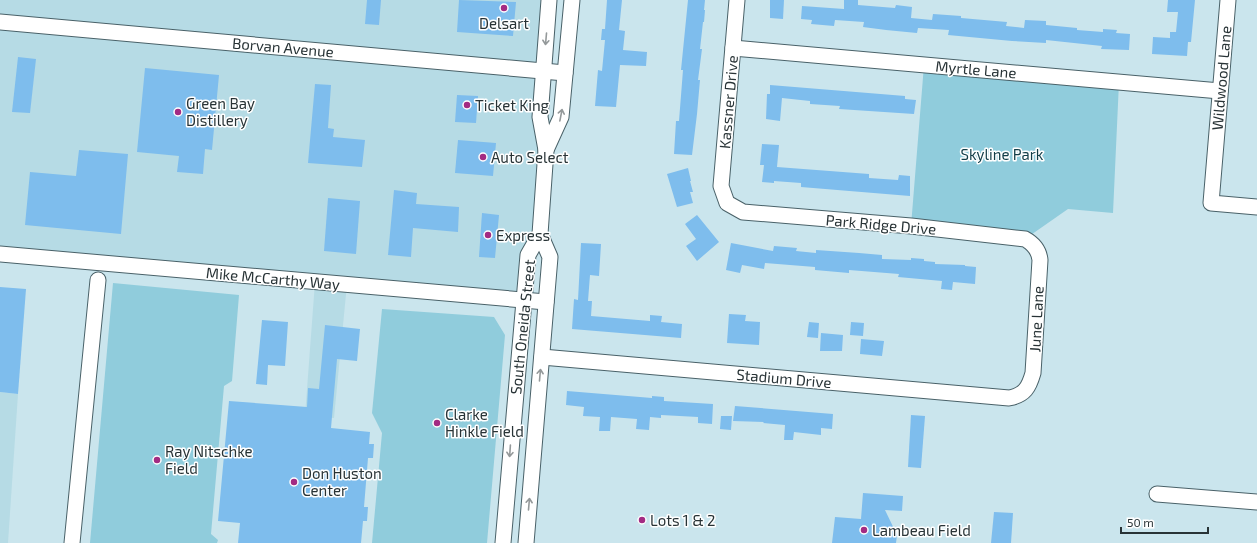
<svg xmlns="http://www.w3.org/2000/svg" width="1257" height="543" font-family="'Exo 2',sans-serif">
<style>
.built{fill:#b6dbe5}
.green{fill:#90ccdc}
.building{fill:#7ebded}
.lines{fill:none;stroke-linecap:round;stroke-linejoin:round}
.minor-casing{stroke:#496168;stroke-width:17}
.minor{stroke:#fff;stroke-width:15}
.oneway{stroke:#94999a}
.poi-dot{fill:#a32b83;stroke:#fff;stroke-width:1.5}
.labels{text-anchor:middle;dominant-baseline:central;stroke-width:3;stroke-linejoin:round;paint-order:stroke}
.poi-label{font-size:15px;fill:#283336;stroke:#fff;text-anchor:start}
.street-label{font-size:15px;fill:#283336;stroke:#fff}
.park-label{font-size:15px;fill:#123d48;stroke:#fff}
</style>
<rect width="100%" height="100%" fill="#cae5ed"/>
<!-- built -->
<g class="built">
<polygon points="0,0 549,0 546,150 524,300 347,284 334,418 305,416 315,282 0,254"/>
<polygon points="0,392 18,394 8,543 0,543"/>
</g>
<!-- green -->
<g class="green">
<polygon points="924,65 1119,82 1113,213 1068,209 1025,239 911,226"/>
<polygon points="113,283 239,295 232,381 224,386 211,534 218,540 217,543 90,543"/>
<polygon points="382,309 494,317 505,335 487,543 372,543 382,433 372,413"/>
</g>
<!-- building -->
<g class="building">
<polygon points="367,0 381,0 379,25 365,24"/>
<polygon points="459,0 516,2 513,36 457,32"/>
<polygon points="607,0 622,0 619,30 625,31 623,50 647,52 646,66 620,65 616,107 595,106 598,70 602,71 605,40 601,40 602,29 605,29"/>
<polygon points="688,0 705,0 704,10 705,10 704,22 703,22 700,49 702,49 698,80 700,80 697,114 692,155 674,154 676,121 679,121 683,70 681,70"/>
<polygon points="770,0 784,0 783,19 770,18"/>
<polygon points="844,0 858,0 858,5 895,8 896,5 912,7 911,18 932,20 933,14 961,16 961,18 1007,22 1006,26 1024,28 1025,20 1046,21 1046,25 1077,28 1077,30 1103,32 1103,29 1117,30 1116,33 1130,34 1129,50 1101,49 1102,46 1046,40 1046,43 1012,41 948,35 949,30 918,28 917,33 886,30 863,27 864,22 835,20 834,26 811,24 812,20 801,19 802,6 844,9"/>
<polygon points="1168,0 1195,0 1191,42 1188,42 1187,56 1152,54 1153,37 1170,38 1170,32 1176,32 1178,12 1167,12"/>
<polygon points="18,57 36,59 30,113 12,112"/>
<polygon points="145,68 219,75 212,150 205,149 203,174 177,172 179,156 137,152"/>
<polygon points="315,84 331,85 328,128 334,129 333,137 365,140 362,167 308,163"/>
<polygon points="770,85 905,96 905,99 916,100 914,114 839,109 840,106 810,104 810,101 782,98 780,121 766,119 767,94 770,94"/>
<polygon points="457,95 478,96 476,123 455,122"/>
<polygon points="458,140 496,143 493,176 455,173"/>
<polygon points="762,144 779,145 777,167 869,174 869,178 898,180 899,175 910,176 910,196 801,187 801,183 774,181 774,183 762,182 764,165 760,165"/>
<polygon points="79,150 128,154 121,234 25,225 30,172 76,176"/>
<polygon points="688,168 691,181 690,181 693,192 690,192 693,203 677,207 667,174"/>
<polygon points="394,190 417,193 416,204 459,207 458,232 413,228 411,257 388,255"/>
<polygon points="328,198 360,201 356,254 324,251"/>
<polygon points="482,213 499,215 495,258 479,257"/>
<polygon points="697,215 719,242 697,261 686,246 696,239 685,224"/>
<polygon points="581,243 601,244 599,276 590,275 588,301 592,301 591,316 650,321 650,315 662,316 661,322 682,324 681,338 572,329 574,299 578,300"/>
<polygon points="731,243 773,251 774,246 797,248 796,251 816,253 816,250 859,253 882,255 882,259 911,260 911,258 924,259 924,261 935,262 935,264 965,265 965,266 976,267 975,284 953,282 952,290 941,289 942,281 898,277 899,274 849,270 849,273 815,270 815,267 765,263 764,269 742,265 740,273 726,270"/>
<polygon points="0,287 26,289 18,394 0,392"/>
<polygon points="729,314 746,315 745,321 760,322 759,345 727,343"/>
<polygon points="262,320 288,322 285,366 268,365 267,385 256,384"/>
<polygon points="809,322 819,323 818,338 807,337"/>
<polygon points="851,322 864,323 863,336 850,335"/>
<polygon points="325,325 360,329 357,361 337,359 331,428 370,432 369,444 374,444 373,458 368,458 364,507 368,507 367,521 363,521 361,543 238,543 240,523 218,521 229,401 307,407 308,388 319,389"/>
<polygon points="821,333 843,335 842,351 820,351"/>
<polygon points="861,339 884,341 882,356 860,354"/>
<polygon points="567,391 652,398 652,396 664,397 664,401 713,404 712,424 698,423 698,417 661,415 661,418 650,417 649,430 636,429 637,419 611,417 610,431 599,431 600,417 583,416 584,407 566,405"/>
<polygon points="735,406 833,414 832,429 821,428 821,435 794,432 793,440 784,440 785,425 763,423 764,422 733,421"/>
<polygon points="911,415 925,416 921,468 908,467"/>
<polygon points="721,416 732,416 731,430 720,429"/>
<polygon points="863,493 903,496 902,511 885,510 897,535 896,543 832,543 835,517 861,519"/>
<polygon points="994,512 1013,513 1011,543 991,543"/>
</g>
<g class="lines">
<!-- minor casing -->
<g class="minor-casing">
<g id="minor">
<polyline points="1228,0 1211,203 1257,207"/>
<polyline points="0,22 565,73"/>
<polyline points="733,48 1220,91"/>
<polyline points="546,150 561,117 572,0"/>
<polyline points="0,254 546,302"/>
<path d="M542 357 1009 398C1025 395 1029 387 1033 373L1040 260C1039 250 1034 244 1025 239L911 226 743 212 727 203 721 186 737 0"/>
<polyline points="1157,494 1257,502"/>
<polyline points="72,543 98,280"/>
<polyline points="503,543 528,255 540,234"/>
<polyline points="526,543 550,257 540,234 546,150 540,117 549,0"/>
</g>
</g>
<!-- minor -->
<use href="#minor" class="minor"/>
</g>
<!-- one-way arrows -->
<defs><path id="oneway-shaft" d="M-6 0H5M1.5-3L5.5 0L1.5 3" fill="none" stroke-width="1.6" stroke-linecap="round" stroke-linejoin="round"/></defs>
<g class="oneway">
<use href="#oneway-shaft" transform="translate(546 39) rotate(95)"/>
<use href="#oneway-shaft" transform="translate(561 115) rotate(-79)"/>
<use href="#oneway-shaft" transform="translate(540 375) rotate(-85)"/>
<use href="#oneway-shaft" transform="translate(510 451) rotate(94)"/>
<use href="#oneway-shaft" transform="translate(529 504) rotate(-85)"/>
</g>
<!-- markers -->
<g class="poi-dot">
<circle cx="504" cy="8" r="4"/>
<circle cx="467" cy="105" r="4"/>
<circle cx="178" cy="112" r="4"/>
<circle cx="483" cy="157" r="4"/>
<circle cx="488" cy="235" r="4"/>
<circle cx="437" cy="423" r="4"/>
<circle cx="157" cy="460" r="4"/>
<circle cx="294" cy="482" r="4"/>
<circle cx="642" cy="520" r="4"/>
<circle cx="864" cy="530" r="4"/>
</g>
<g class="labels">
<!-- poi labels -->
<g class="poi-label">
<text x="504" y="23" text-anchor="middle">Delsart</text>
<text x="186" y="103">Green Bay<tspan x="186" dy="17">Distillery</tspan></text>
<text x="475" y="105">Ticket King</text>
<text x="491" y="157">Auto Select</text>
<text x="496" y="235">Express</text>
<text x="445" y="414">Clarke<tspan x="445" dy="17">Hinkle Field</tspan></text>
<text x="165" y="451">Ray Nitschke<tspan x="165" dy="17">Field</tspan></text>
<text x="302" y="473">Don Huston<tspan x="302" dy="17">Center</tspan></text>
<text x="650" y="520">Lots 1 &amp; 2</text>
<text x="872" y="530">Lambeau Field</text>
</g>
<!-- street labels -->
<g class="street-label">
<text transform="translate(283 47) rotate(5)">Borvan Avenue</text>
<text transform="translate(976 69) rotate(5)">Myrtle Lane</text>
<text transform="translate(1221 78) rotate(-85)">Wildwood Lane</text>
<text transform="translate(728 102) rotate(-85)">Kassner Drive</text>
<text transform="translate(881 224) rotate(5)">Park Ridge Drive</text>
<text transform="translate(273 278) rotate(5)">Mike McCarthy Way</text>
<text transform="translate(1036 319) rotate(-87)">June Lane</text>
<text transform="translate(522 327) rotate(-84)">South Oneida Street</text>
<text transform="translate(784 378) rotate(5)">Stadium Drive</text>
</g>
<!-- park labels -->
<g class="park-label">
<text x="1002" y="154">Skyline Park</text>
</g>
</g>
<!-- scale -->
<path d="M1121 527v6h87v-6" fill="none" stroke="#283336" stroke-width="2"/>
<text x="1127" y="527" font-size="12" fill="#283336" stroke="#ffffff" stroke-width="3" paint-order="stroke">50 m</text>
</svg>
